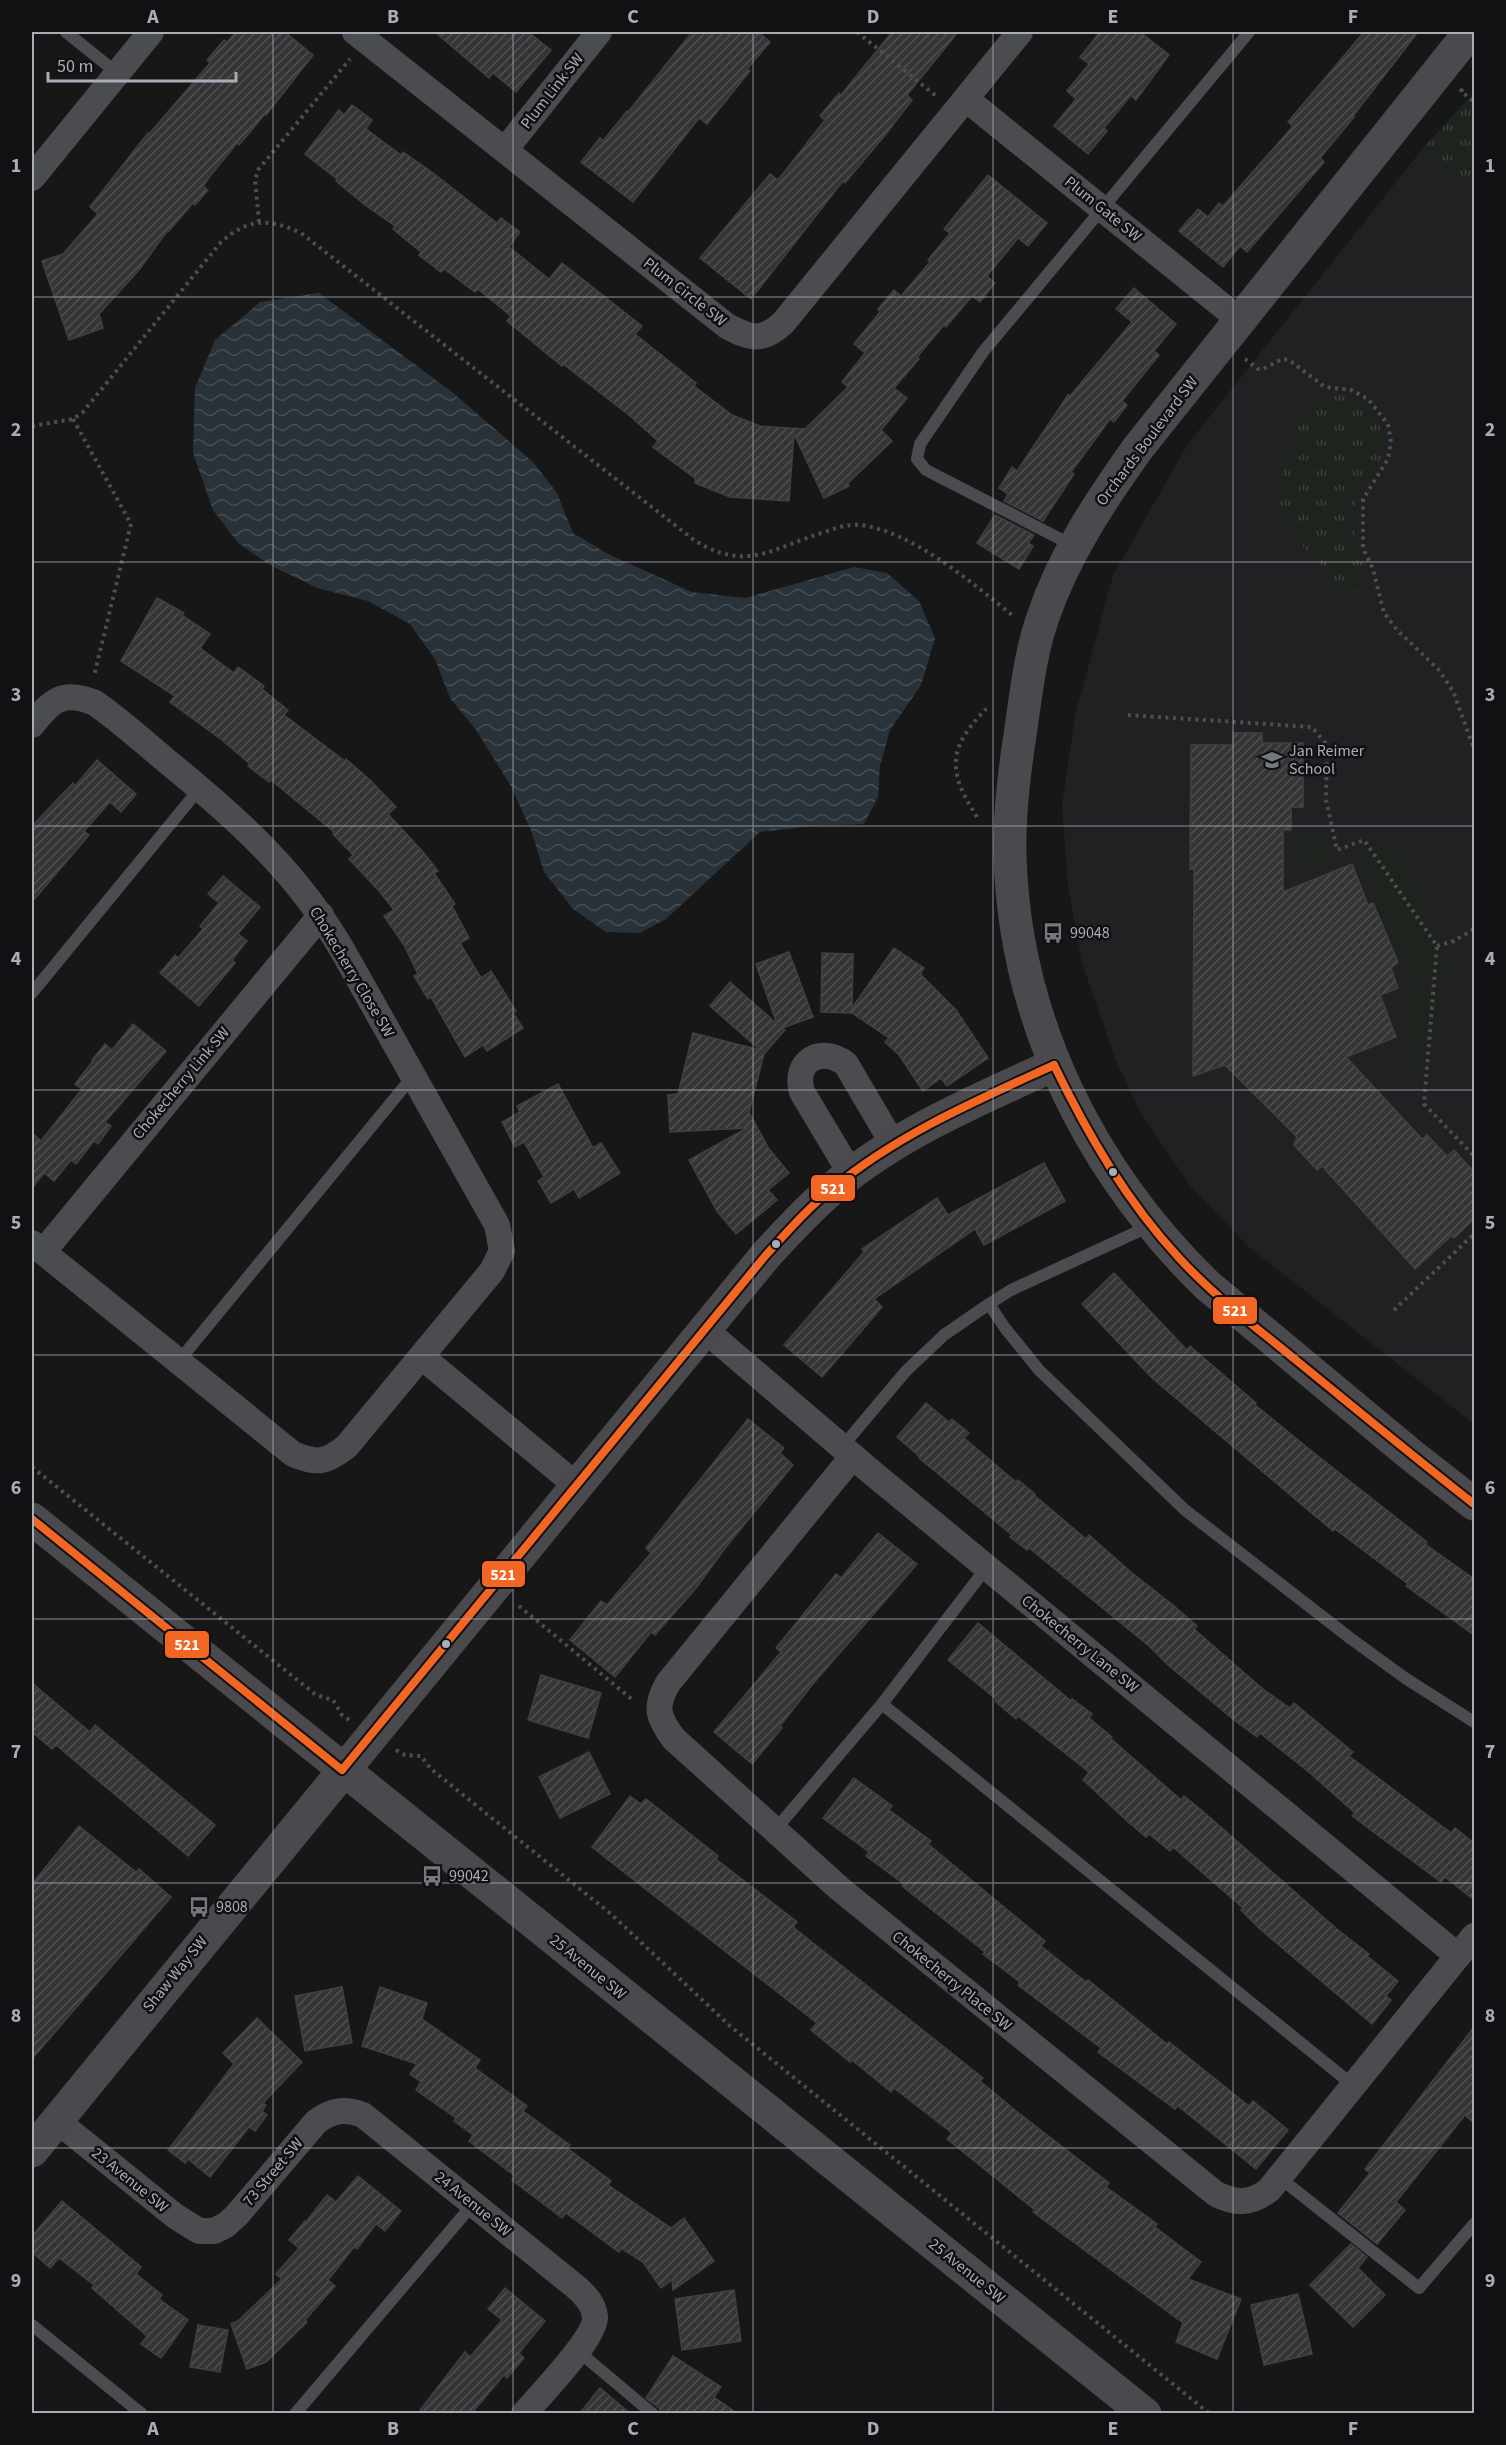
<svg xmlns="http://www.w3.org/2000/svg" width="1506" height="2445" font-family="'Source Sans 3',sans-serif">
<style>
.built{fill:#212123}
.park{fill:url(#park-tufts)}
.pitch{fill:#1d241e}
.water{fill:url(#water-waves)}
.building{fill:url(#building-hatch);stroke:#3f4043;stroke-width:1.5}
.lines{fill:none;stroke-linecap:round;stroke-linejoin:round}
.path{stroke:#4d4e52;stroke-width:4;stroke-dasharray:3 4.5;stroke-linecap:butt}
.lane{stroke:#4b4c50;stroke-width:12}
.street{stroke:#4b4c50;stroke-width:26}
.secondary{stroke:#4a4a4e;stroke-width:33}
.bus-1-casing{stroke:#111113;stroke-width:12}
.bus-1{stroke:#f26522;stroke-width:8}
.grid{fill:none;stroke:#a8adb8;stroke-width:1.5;stroke-opacity:0.55}
.bus-dot{fill:#a8adb8;stroke:#111113;stroke-width:2}
.labels{text-anchor:middle;dominant-baseline:central;stroke-width:5;stroke-linejoin:round;paint-order:stroke}
.street-label{font-size:16px;fill:#a8adb8;stroke:#111113}
.poi-label{font-size:16px;fill:#a8adb8;stroke:#111113;text-anchor:start}
.line-badge{stroke:#111113;stroke-width:2}
.badge-label{font-size:16px;text-anchor:middle;font-weight:bold;fill:#fff}
.neatline{fill:none;stroke:#a8adb8;stroke-width:2}
.grid-label{font-size:20px;text-anchor:middle;font-weight:bold;fill:#a8adb8}
</style>
<defs>
<pattern id="park-tufts" width="24" height="20" patternUnits="userSpaceOnUse" patternTransform="scale(1.5)"><rect width="24" height="20" fill="#1d241e"/><path d="M3 7l-1-3M5 7V3M7 7l1-3M15 17l-1-3M17 17v-4M19 17l1-3" fill="none" stroke="#3b413d"/></pattern>
<pattern id="water-waves" width="16" height="10" patternUnits="userSpaceOnUse" patternTransform="scale(1.5)"><rect width="16" height="10" fill="#2a3239"/><path d="M0 5q4-4 8 0t8 0" fill="none" stroke="#464d54"/></pattern>
<pattern id="building-hatch" width="6" height="6" patternUnits="userSpaceOnUse" patternTransform="scale(1.5)"><rect width="6" height="6" fill="#353536"/><path d="M-1 1l2-2M0 6l6-6M5 7l2-2" fill="none" stroke="#4f5051"/></pattern>
</defs>
<rect width="100%" height="100%" fill="#171717"/>
<!-- built -->
<polygon class="built" points="1423,148 1474,190 1474,1424 1249,1247 1191,1187 1142,1115 1116,1061 1082,963 1068,886 1062,805 1075,716 1113,575 1188,444"/>
<!-- park -->
<g class="park">
<polygon points="1474,93 1474,190 1423,148"/>
<path d="M1338 395C1375 402 1396 435 1376 470 1369 483 1356 491 1355 505 1354 518 1354 534 1355 547 1355 554 1360 558 1363 563 1367 570 1367 578 1367 586L1352 592 1340 591 1332 583 1326 569 1310 556 1290 529 1279 511 1277 501 1284 463 1292 445 1296 421 1313 402 1325 397Z"/>
</g>
<!-- pitch -->
<g class="pitch">
<polygon points="1317,833 1330,863 1311,871 1299,840"/>
<polygon points="1397,843 1449,973 1411,988 1359,858"/>
<polygon points="1406,991 1438,992 1437,1042 1405,1041"/>
<polygon points="1399,1046 1432,1050 1430,1068 1397,1064"/>
</g>
<!-- water -->
<polygon class="water" points="319,293 452,392 533,462 557,493 573,533 608,554 692,592 745,598 854,567 887,573 919,601 935,638 921,685 890,730 880,766 878,797 864,824 814,826 760,832 666,919 640,933 606,932 573,909 544,872 532,833 511,786 476,730 450,698 435,659 410,624 368,601 317,588 270,565 238,543 213,510 193,453 195,388 215,340 260,302"/>
<!-- building -->
<g class="building">
<polygon points="236,32 285,32 313,55 266,115 265,114 239,145 237,143 211,175 203,186 208,190 195,205 193,203 168,232 167,231 139,270 99,314 103,328 69,340 42,261 63,254 98,214 90,207 148,133 149,134 210,63 207,60 224,40 227,42"/>
<polygon points="435,32 528,32 551,50 516,92 493,73 489,78"/>
<polygon points="692,32 758,32 770,42 747,69 750,71 707,124 699,118 633,202 581,162 600,138 603,141 627,111 628,112"/>
<polygon points="892,32 958,32 907,95 912,100 886,134 845,183 843,181 751,299 700,258 770,174 778,180 825,120 820,116 839,93 841,95"/>
<polygon points="1100,32 1140,32 1169,55 1136,100 1131,95 1104,128 1107,131 1088,154 1054,126 1076,99 1067,91 1089,64 1080,57"/>
<polygon points="1364,32 1418,32 1353,116 1354,117 1320,158 1324,162 1247,252 1240,246 1223,267 1179,231 1198,209 1208,217 1219,203 1223,206 1293,126 1288,122"/>
<polygon points="352,105 372,120 366,129 401,155 403,152 433,173 497,223 501,218 520,232 509,247 549,279 562,263 642,326 635,334 696,383 694,386 732,415 760,426 805,429 848,387 842,382 865,353 854,344 880,312 878,309 894,290 901,296 930,262 928,260 950,233 944,229 988,175 1047,223 1028,246 1018,238 987,276 995,283 980,302 972,296 946,327 944,325 917,357 919,359 894,388 907,398 881,430 892,441 848,483 849,486 824,498 794,434 789,501 730,497 695,483 696,479 653,447 658,441 630,416 563,364 562,366 507,321 511,316 478,289 475,292 444,269 441,272 419,255 421,252 393,229 395,226 365,205 336,181 337,179 305,154 339,110 344,115"/>
<polygon points="1134,288 1176,324 1154,351 1159,355 1122,401 1127,405 1114,422 1110,419 1071,472 1074,474 1043,521 1004,501 1008,494 999,488 1012,467 1017,471 1068,395 1070,396 1132,322 1116,309"/>
<polygon points="995,515 1034,535 1028,543 1033,546 1019,569 977,543"/>
<polygon points="157,598 184,613 182,615 210,634 200,648 234,673 238,667 264,686 262,689 288,710 284,715 345,761 346,759 371,781 396,807 388,814 424,853 438,871 434,873 455,904 452,906 469,938 460,943 481,978 491,971 516,1011 513,1013 523,1028 487,1051 483,1045 465,1057 431,997 428,999 414,976 418,974 404,945 384,916 394,910 380,892 349,859 353,855 333,834 334,832 271,780 269,782 248,766 250,764 222,740 170,702 175,696 121,661"/>
<polygon points="1233,733 1262,733 1262,743 1303,743 1303,807 1291,807 1291,830 1283,830 1283,892 1352,864 1368,905 1373,903 1398,962 1391,968 1398,988 1380,995 1396,1037 1346,1057 1422,1139 1427,1135 1447,1156 1454,1150 1474,1172 1474,1219 1454,1238 1452,1235 1415,1269 1322,1166 1317,1170 1294,1145 1297,1137 1225,1065 1193,1076 1194,869 1190,869 1191,745 1233,745"/>
<polygon points="97,760 136,794 121,812 110,802 84,831 89,835 32,902 32,826 73,783 75,786"/>
<polygon points="223,876 260,907 238,934 247,941 232,960 235,963 199,1006 160,973 175,955 178,958 203,929 200,926 219,903 208,894"/>
<polygon points="894,948 924,968 920,974 956,1010 988,1058 947,1086 941,1078 923,1091 899,1055 885,1042 889,1038 852,1013 821,1012 822,953 853,954 852,1008"/>
<polygon points="789,952 813,1017 782,1028 785,1030 764,1054 749,1112 769,1149 789,1173 768,1190 777,1200 736,1234 717,1211 689,1160 747,1128 670,1132 668,1095 678,1094 693,1033 760,1050 710,1006 730,982 777,1024 756,964"/>
<polygon points="133,1024 166,1051 105,1122 111,1126 98,1144 94,1141 76,1164 71,1160 54,1181 44,1173 32,1188 32,1133 41,1141 82,1089 75,1084 93,1061 92,1060 105,1044 112,1050"/>
<polygon points="558,1084 593,1148 601,1143 620,1173 579,1198 574,1189 551,1203 538,1181 544,1177 524,1142 515,1147 502,1122 520,1112 517,1106"/>
<polygon points="1044,1163 1065,1201 984,1245 975,1229 874,1299 882,1307 822,1377 784,1345 864,1252 862,1249 937,1198 948,1215"/>
<polygon points="1114,1273 1187,1350 1190,1346 1256,1403 1254,1404 1309,1449 1427,1542 1425,1544 1474,1579 1474,1635 1406,1586 1408,1584 1335,1529 1333,1531 1152,1378 1082,1304"/>
<polygon points="926,1403 949,1422 952,1419 969,1433 964,1438 1016,1482 1018,1480 1035,1494 1034,1495 1086,1539 1089,1535 1132,1573 1173,1605 1197,1626 1194,1629 1264,1690 1290,1708 1294,1703 1353,1752 1349,1756 1451,1833 1455,1828 1474,1843 1474,1900 1445,1877 1441,1882 1352,1816 1355,1813 1310,1773 1260,1733 1257,1737 1234,1720 1168,1665 1149,1646 1029,1548 1027,1550 1010,1537 1012,1535 919,1458 920,1457 897,1437"/>
<polygon points="748,1419 784,1448 780,1453 793,1465 726,1547 696,1588 655,1635 651,1632 615,1677 570,1640 601,1601 607,1605 651,1553 646,1548"/>
<polygon points="878,1533 917,1564 812,1685 780,1726 782,1728 752,1764 714,1732 781,1652 776,1648 836,1574 841,1578"/>
<polygon points="978,1623 1071,1701 1072,1699 1092,1714 1089,1718 1112,1737 1110,1738 1181,1800 1184,1796 1206,1814 1338,1930 1369,1954 1367,1956 1398,1981 1386,1996 1391,2000 1372,2024 1261,1930 1241,1910 1243,1908 1173,1847 1170,1851 1149,1834 1146,1837 1127,1821 1083,1780 1089,1772 1018,1716 1016,1719 995,1701 996,1699 948,1660"/>
<polygon points="541,1675 601,1693 588,1738 528,1720"/>
<polygon points="32,1683 90,1732 95,1725 215,1825 188,1856 56,1745 52,1749 32,1732"/>
<polygon points="589,1752 610,1794 560,1818 539,1777"/>
<polygon points="854,1778 892,1806 889,1810 931,1841 928,1844 1045,1941 1041,1946 1086,1982 1088,1980 1167,2044 1169,2042 1249,2106 1253,2101 1288,2130 1256,2169 1178,2106 1175,2109 1098,2052 1101,2048 1018,1985 1020,1982 983,1954 985,1952 902,1886 904,1884 866,1856 869,1852 823,1818"/>
<polygon points="630,1796 641,1804 646,1799 718,1856 716,1859 797,1922 793,1927 983,2078 980,2081 1016,2111 1109,2183 1106,2187 1157,2224 1155,2227 1201,2262 1188,2279 1241,2299 1217,2359 1176,2342 1183,2323 1033,2212 1035,2210 947,2139 952,2133 894,2088 891,2092 852,2060 850,2062 811,2030 817,2023 592,1847"/>
<polygon points="79,1826 136,1872 139,1869 171,1897 32,2059 32,1884"/>
<polygon points="342,1987 352,2043 305,2051 295,1996"/>
<polygon points="380,1987 427,2003 422,2019 480,2060 475,2068 527,2106 523,2111 570,2145 567,2148 611,2181 608,2185 671,2228 684,2218 714,2261 673,2290 672,2280 661,2288 643,2262 621,2248 619,2252 566,2213 562,2218 512,2180 515,2176 469,2141 473,2135 454,2121 456,2118 416,2090 421,2082 410,2074 417,2064 362,2046"/>
<polygon points="257,2018 302,2062 263,2103 266,2105 262,2111 267,2115 255,2131 249,2127 210,2177 188,2159 185,2163 168,2150 234,2064 223,2053"/>
<polygon points="1474,2027 1474,2123 1465,2115 1396,2202 1405,2210 1377,2244 1338,2213 1370,2173 1365,2169"/>
<polygon points="358,2176 401,2211 385,2231 376,2224 357,2249 354,2247 328,2280 335,2286 305,2320 307,2322 266,2362 247,2369 231,2324 238,2321 282,2279 276,2274 299,2248 289,2240 305,2221 306,2222 327,2195 336,2202"/>
<polygon points="62,2201 141,2267 136,2274 162,2295 159,2299 188,2320 161,2358 141,2344 147,2336 92,2288 94,2285 59,2258 50,2268 32,2252 32,2236"/>
<polygon points="1351,2244 1367,2257 1358,2268 1385,2295 1353,2327 1310,2285"/>
<polygon points="505,2288 545,2321 519,2353 524,2358 507,2378 504,2375 471,2414 417,2414 465,2352 470,2357 502,2320 488,2309"/>
<polygon points="734,2290 741,2341 682,2350 675,2299"/>
<polygon points="1298,2294 1312,2354 1264,2365 1251,2305"/>
<polygon points="198,2325 228,2330 220,2372 190,2367"/>
<polygon points="673,2356 721,2387 714,2397 738,2414 661,2414 659,2408 646,2398"/>
<polygon points="600,2388 631,2414 579,2414"/>
</g>
<g class="lines">
<!-- path -->
<g class="path">
<polyline points="857,32 936,96"/>
<polyline points="1463,89 1461,91 1474,102"/>
<polyline points="259,222 255,180 258,170 350,59"/>
<polyline points="1245,359 1258,369 1263,369 1282,359 1289,360 1325,387 1351,390 1368,399 1388,424 1391,442 1388,459 1363,499 1363,548 1373,569 1384,613 1398,631 1438,669 1453,691 1474,749"/>
<polyline points="73,419 131,524 94,676"/>
<path d="M32 426 73 419 83 412 221 242C249 218 268 218 301 233L694 540C746 573 773 548 824 532 836 528 847 524 860 525 912 531 972 583 1012 615"/>
<polyline points="1128,715 1312,727 1327,745 1326,800 1337,850 1364,840 1437,946 1424,1104 1474,1156"/>
<path d="M977 817C946 769 948 747 989 706"/>
<polyline points="1437,946 1454,941 1474,929"/>
<polyline points="1394,1310 1474,1234"/>
<polyline points="32,1467 316,1695 333,1700 342,1715 349,1720"/>
<polyline points="519,1606 634,1701"/>
<polyline points="396,1750 405,1755 421,1756 431,1769 611,1914 730,2026 1210,2414"/>
</g>
<!-- lane -->
<g class="lane">
<polyline points="66,32 117,73"/>
<polyline points="1074,546 926,470 917,459 920,444 983,352 1249,32"/>
<polyline points="32,993 200,788"/>
<polyline points="1150,1226 1011,1290 989,1304 1005,1328 1039,1370 1185,1510 1350,1638 1405,1678 1474,1722"/>
<polyline points="178,1362 413,1076"/>
<polyline points="842,1447 906,1371 944,1335 989,1304"/>
<polyline points="882,1704 1354,2086"/>
<polyline points="775,1830 882,1704 987,1567"/>
<polyline points="1280,2178 1419,2288 1474,2224"/>
<polyline points="32,2325 142,2414"/>
<polyline points="578,2351 653,2414"/>
<polyline points="295,2414 473,2204"/>
</g>
<!-- street -->
<g class="street">
<path d="M355 32 727 326C751 339 762 342 783 323L1020 32"/>
<polyline points="966,99 1240,320"/>
<polyline points="505,150 599,32"/>
<polyline points="32,178 151,32"/>
<path d="M32 725C51 701 63 689 95 703 121 721 145 743 169 763 239 820 299 874 344 953L497 1225 502 1251 492 1271 347 1446C326 1463 317 1464 293 1454L32 1243"/>
<path d="M851 1174 802 1092C793 1061 821 1045 846 1064L893 1144"/>
<polyline points="43,1252 321,915"/>
<polyline points="704,1329 870,1471 1458,1956"/>
<polyline points="422,1357 576,1485"/>
<path d="M853 1456 668 1683C654 1707 658 1718 674 1739L840 1889 1216 2194C1236 2204 1251 2204 1269 2190L1474 1936"/>
<path d="M56 2120 175 2216 199 2231H214L226 2225 237 2215 316 2122C332 2110 345 2108 363 2115L576 2287C585 2295 594 2304 595 2317 596 2338 540 2395 524 2414"/>
</g>
<!-- secondary -->
<g class="secondary">
<path d="M1470 32 1138 448C1101 500 1064 555 1043 617 1030 654 1026 695 1020 735 1014 774 1009 815 1010 854 1014 1019 1090 1171 1207 1285L1410 1454 1474 1504"/>
<polyline points="32,1519 1145,2414"/>
<path d="M32 2151 766 1255C787 1232 809 1208 834 1187 899 1133 977 1100 1054 1065"/>
</g>
<!-- bus-1 casing -->
<g class="bus-1-casing">
<g id="bus-1">
<path d="M1054 1065C1088 1135 1127 1202 1180 1259 1215 1297 1257 1328 1297 1361 1356 1409 1414 1457 1474 1504"/>
<polyline points="32,1519 342,1770"/>
<path d="M342 1770 766 1255C788 1231 809 1207 834 1187 900 1133 978 1100 1054 1065"/>
</g>
</g>
<!-- bus-1 -->
<use href="#bus-1" class="bus-1"/>
</g>
<!-- grid -->
<path class="grid" d="M273 32V2414M513 32V2414M753 32V2414M993 32V2414M1233 32V2414M32 297H1474M32 562H1474M32 826H1474M32 1090H1474M32 1355H1474M32 1619H1474M32 1883H1474M32 2148H1474"/>
<!-- icons -->
<defs>
<g id="school-bare" transform="scale(1.62)"><path d="M0-5L7-2L0 1L-7-2ZM-4 1L0 2.5L4 1V4Q0 6-4 4Z" fill="#757880" stroke="#111113" stroke-width="2.5" paint-order="stroke"/></g>
<g id="bus-bare" transform="scale(1.62)"><path d="M-5-6H5V4H4V6H2V4H-2V6H-4V4H-5ZM-3.5-4V0h7V-4ZM-3.5 1.2v1.5H-2V1.2ZM2 1.2v1.5H3.5V1.2Z" fill="#757880" stroke="#111113" stroke-width="2.5" paint-order="stroke"/></g>
</defs>
<g fill-rule="evenodd">
<use href="#school-bare" x="1272" y="760"/>
<use href="#bus-bare" x="1053" y="933"/>
<use href="#bus-bare" x="432" y="1876"/>
<use href="#bus-bare" x="199" y="1907"/>
</g>
<!-- markers -->
<g class="bus-dot">
<circle cx="1113" cy="1172" r="5"/>
<circle cx="776" cy="1244" r="5"/>
<circle cx="446" cy="1644" r="5"/>
</g>
<g class="labels">
<!-- street labels -->
<g class="street-label">
<text transform="translate(552 91) rotate(-52)">Plum Link SW</text>
<text transform="translate(1103 209) rotate(39)">Plum Gate SW</text>
<text transform="translate(685 292) rotate(38)">Plum Circle SW</text>
<text transform="translate(1147 441) rotate(-53)">Orchards Boulevard SW</text>
<text transform="translate(352 972) rotate(59)">Chokecherry Close SW</text>
<text transform="translate(181 1083) rotate(-50)">Chokecherry Link SW</text>
<text transform="translate(1080 1644) rotate(39)">Chokecherry Lane SW</text>
<text transform="translate(588 1967) rotate(39)">25 Avenue SW</text>
<text transform="translate(175 1974) rotate(-51)">Shaw Way SW</text>
<text transform="translate(952 1981) rotate(39)">Chokecherry Place SW</text>
<text transform="translate(273 2172) rotate(-50)">73 Street SW</text>
<text transform="translate(130 2180) rotate(39)">23 Avenue SW</text>
<text transform="translate(473 2204) rotate(39)">24 Avenue SW</text>
<text transform="translate(967 2271) rotate(39)">25 Avenue SW</text>
</g>
<!-- poi labels -->
<g class="poi-label">
<text x="1289" y="751">Jan Reimer<tspan x="1289" dy="18">School</tspan></text>
<text x="1070" y="933">99048</text>
<text x="449" y="1876">99042</text>
<text x="216" y="1907">9808</text>
</g>
</g>
<g class="line-badge">
<rect x="810" y="1174" width="46" height="28" rx="6" fill="#f26522"/>
<rect x="1212" y="1296" width="46" height="29" rx="6" fill="#f26522"/>
<rect x="481" y="1560" width="45" height="28" rx="6" fill="#f26522"/>
<rect x="164" y="1630" width="46" height="29" rx="6" fill="#f26522"/>
</g>
<g class="badge-label">
<text x="833" y="1194">521</text>
<text x="1235" y="1316">521</text>
<text x="503" y="1580">521</text>
<text x="187" y="1650">521</text>
</g>
<!-- border -->
<rect width="1506" height="2445" fill="none" stroke="#111113" stroke-width="66"/>
<!-- scale -->
<path d="M48 72v9h188v-9" fill="none" stroke="#a8adb8" stroke-width="3"/>
<text x="57" y="72" font-size="18" fill="#a8adb8" stroke="#111113" stroke-width="4.5" paint-order="stroke">50 m</text>
<rect x="33" y="33" width="1440" height="2379" class="neatline"/>
<g class="grid-label">
<text x="153" y="23">A</text>
<text x="393" y="23">B</text>
<text x="633" y="23">C</text>
<text x="873" y="23">D</text>
<text x="1113" y="23">E</text>
<text x="1353" y="23">F</text>
<text x="16" y="172">1</text>
<text x="1490" y="172">1</text>
<text x="16" y="436">2</text>
<text x="1490" y="436">2</text>
<text x="16" y="701">3</text>
<text x="1490" y="701">3</text>
<text x="16" y="965">4</text>
<text x="1490" y="965">4</text>
<text x="16" y="1229">5</text>
<text x="1490" y="1229">5</text>
<text x="16" y="1494">6</text>
<text x="1490" y="1494">6</text>
<text x="16" y="1758">7</text>
<text x="1490" y="1758">7</text>
<text x="16" y="2022">8</text>
<text x="1490" y="2022">8</text>
<text x="16" y="2287">9</text>
<text x="1490" y="2287">9</text>
<text x="153" y="2435">A</text>
<text x="393" y="2435">B</text>
<text x="633" y="2435">C</text>
<text x="873" y="2435">D</text>
<text x="1113" y="2435">E</text>
<text x="1353" y="2435">F</text>
</g>
</svg>
